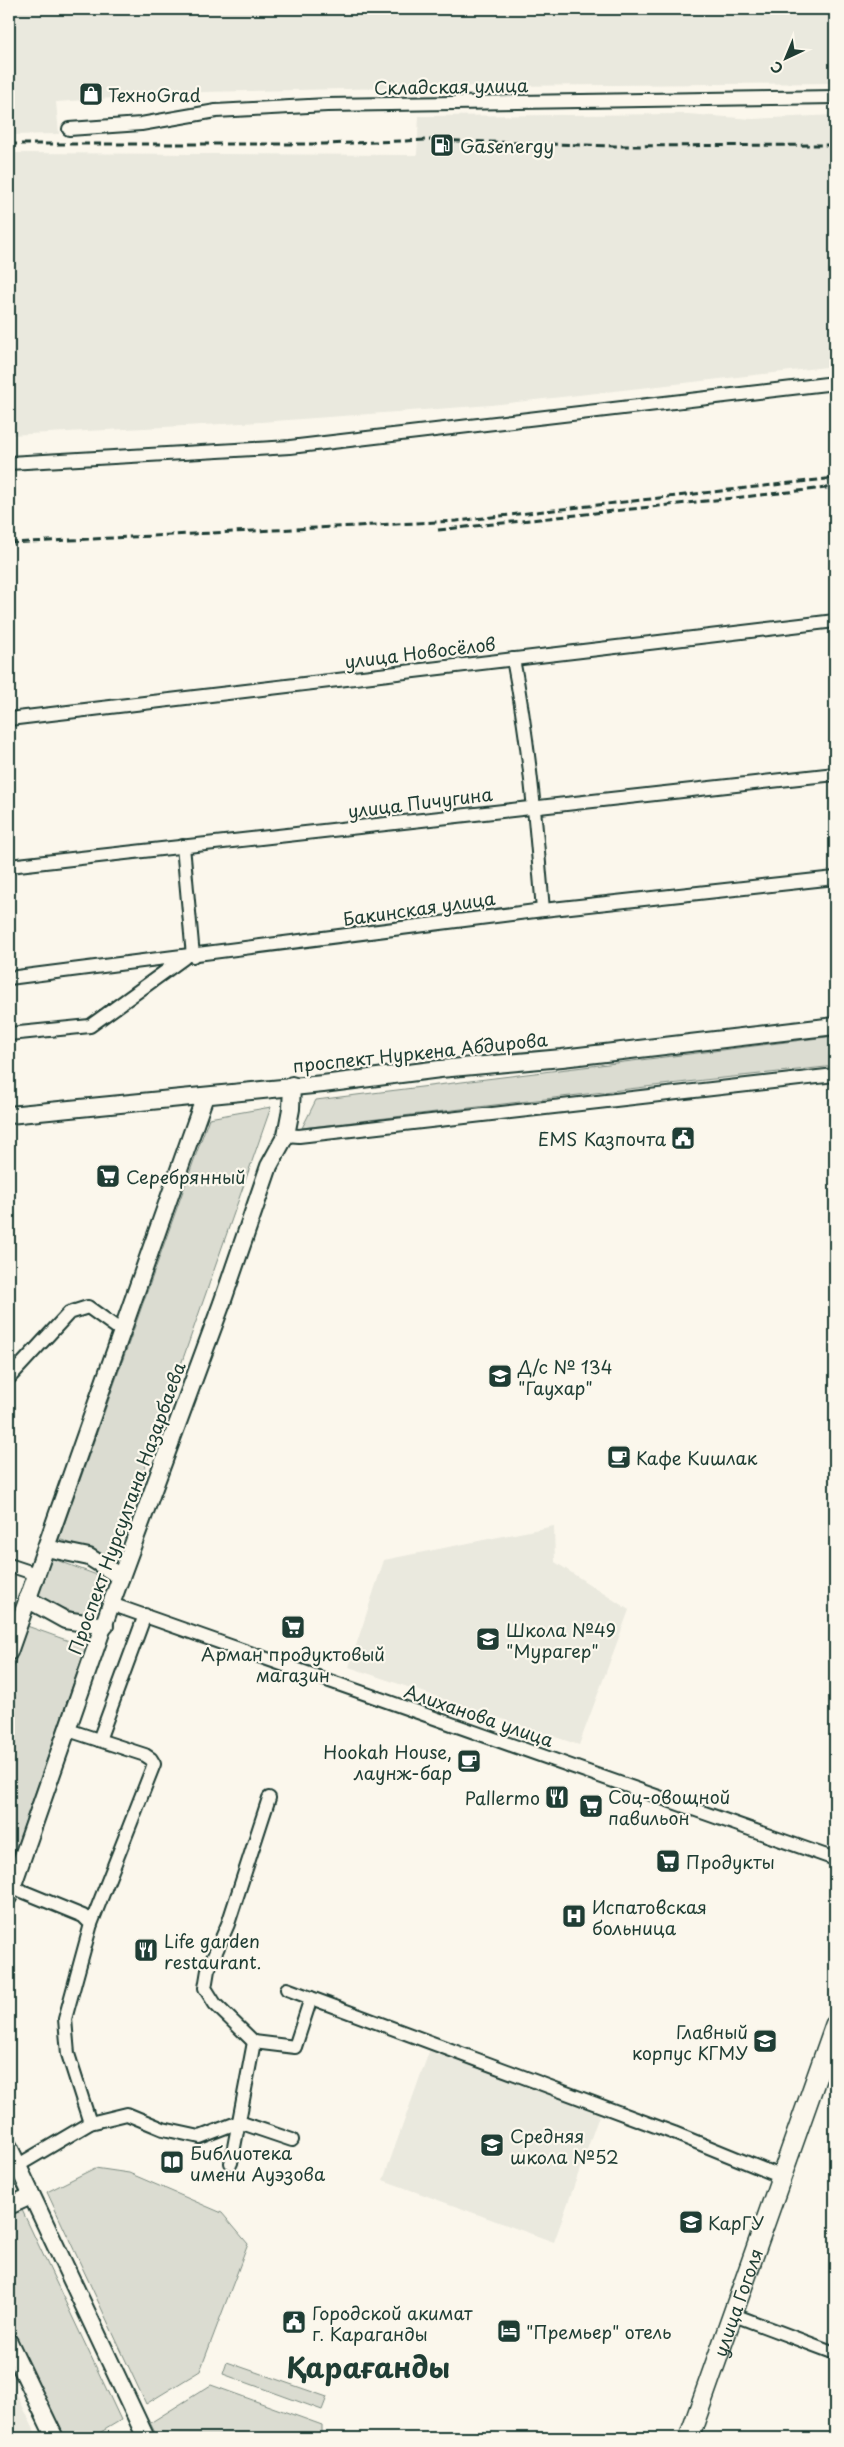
<svg xmlns="http://www.w3.org/2000/svg" width="844" height="2447" font-family="'Playpen Sans',sans-serif">
<style>
.built{fill:#eae9de}
.green{fill:#dbdcd1;stroke:#7d8c82}
.lines{fill:none;stroke-linecap:round;stroke-linejoin:round}
.minor-casing{stroke:#1f3d34;stroke-width:16}
.major-casing{stroke:#1f3d34;stroke-width:20}
.highway-casing{stroke:#1f3d34;stroke-width:22}
.minor{stroke:#fbf7ec;stroke-width:12}
.major{stroke:#fbf7ec;stroke-width:16}
.highway{stroke:#fbf7ec;stroke-width:19}
.rail{stroke:#1f3d34;stroke-width:3;stroke-dasharray:8 4;stroke-linecap:butt}
.labels{text-anchor:middle;dominant-baseline:central;stroke-width:4.5;stroke-linejoin:round;paint-order:stroke}
.street-label{font-size:18px;fill:#1f3d34;stroke:#fbf7ec}
.poi-label{font-size:18px;fill:#1f3d34;stroke:#fbf7ec;text-anchor:start}
.town-label{font-size:28px;font-weight:bold;fill:#1f3d34;stroke:#fbf7ec}
</style>
<rect width="100%" height="100%" fill="#fbf7ec"/>
<filter id="ink" filterUnits="userSpaceOnUse"><feTurbulence type="fractalNoise" baseFrequency=".02" numOctaves="2"/><feDisplacementMap in="SourceGraphic" scale="10" xChannelSelector="R" yChannelSelector="G"/><feConvolveMatrix kernelMatrix="1 2 1 2 8 2 1 2 1" color-interpolation-filters="sRGB"/></filter>
<g filter="url(#ink)">
<!-- built -->
<g class="built">
<polygon points="9,9 835,9 835,83 492,86 201,92 56,102 59,134 9,135"/>
<polygon points="688,114 752,119 835,115 835,366 491,405 261,422 9,435 9,153 417,155 419,116"/>
<polygon points="554,1526 555,1562 629,1610 579,1745 349,1667 384,1560"/>
<polygon points="430,2049 601,2110 554,2242 383,2180"/>
<polygon points="9,2378 38,2438 9,2438"/>
</g>
<!-- green -->
<g class="green">
<polygon points="835,1036 835,1066 704,1080 302,1128 316,1100"/>
<polygon points="271,1107 113,1559 59,1539 209,1118"/>
<polygon points="51,1558 105,1578 91,1618 37,1599"/>
<polygon points="27,1626 86,1647 9,1868 9,1680"/>
<polygon points="95,2168 129,2173 222,2213 248,2244 200,2371 146,2404 47,2192"/>
<polygon points="22,2210 121,2420 91,2438 65,2438 9,2323 9,2216"/>
<polygon points="227,2362 327,2397 322,2410 223,2374"/>
<polygon points="211,2385 322,2425 322,2438 158,2438 150,2423"/>
</g>
<g class="lines">
<!-- minor casing -->
<g class="minor-casing">
<g id="minor">
<polyline points="69,129 141,124 216,111 327,105 835,97"/>
<polyline points="9,463 290,447 835,383"/>
<path d="M513 659C529 741 536 826 543 910"/>
<polyline points="9,719 835,621"/>
<polyline points="183,846 193,956"/>
<polyline points="9,866 835,774"/>
<polyline points="9,978 543,910 835,878"/>
<polyline points="9,1034 90,1026 184,958"/>
<polyline points="286,1135 299,1136 835,1075"/>
<polyline points="9,1378 69,1313 88,1307 120,1330"/>
<polyline points="9,1565 36,1574"/>
<polyline points="111,1604 835,1859"/>
<polyline points="68,1730 145,1755 151,1759 154,1764 91,1924"/>
<polyline points="99,1740 145,1615"/>
<polyline points="12,1887 83,1916 91,1924 65,2019 68,2054 90,2123"/>
<polyline points="287,1989 674,2133 782,2177"/>
<polyline points="254,2042 215,2004 205,1988 208,1970 228,1924 269,1798"/>
<polyline points="231,2163 254,2042 295,2047 311,1998"/>
<polyline points="17,2166 90,2123 127,2114 163,2129 200,2137 239,2122 292,2140"/>
<polyline points="734,2315 835,2353"/>
</g>
</g>
<!-- major casing -->
<g class="major-casing">
<g id="major">
<polyline points="9,1115 323,1084 440,1069 562,1058 835,1026"/>
<polyline points="46,1548 89,1557 121,1577"/>
<polyline points="27,1599 65,1620 105,1626"/>
<path d="M9 1652C74 1467 138 1281 205 1096"/>
<polyline points="9,1896 111,1604 222,1303 269,1166 286,1135 291,1109 292,1085"/>
<polyline points="9,2147 146,2438"/>
<polyline points="9,2206 31,2196"/>
<polyline points="9,2342 55,2438"/>
</g>
</g>
<!-- highway casing -->
<g class="highway-casing">
<g id="highway">
<path id="s1" d="M689 2438 835 2025"/>
</g>
</g>
<!-- minor -->
<use href="#minor" class="minor"/>
<!-- major -->
<use href="#major" class="major"/>
<!-- highway -->
<use href="#highway" class="highway"/>
<!-- rail -->
<g class="rail">
<polyline points="9,144 324,144 428,140 614,146 835,145"/>
<polyline points="438,530 835,487"/>
<polyline points="9,543 457,521 835,478"/>
</g>
</g>
</g>
<!-- icons -->
<defs>
<g id="shop-square" transform="scale(1.25)"><rect x="-9" y="-9" width="18" height="18" rx="4" fill="#1f3d34" stroke="#fbf7ec"/><path d="M-5-2.5h2.3a2.7 3.5 0 0 1 5.4 0H5L5.5 6h-11ZM-1.5-2.5h3a1.5 2.3 0 0 0-3 0Z" fill="#fff"/></g>
<g id="fuel-square" transform="scale(1.25)"><rect x="-9" y="-9" width="18" height="18" rx="4" fill="#1f3d34" stroke="#fbf7ec"/><path d="M-5.5-6h7V0h2V4h1.3V-2.5L3-4.5l.8-.8L6-3V5H2.5V1h-1V6h-7ZM-4.2-4.7v3.2H.2V-4.7Z" fill="#fff"/></g>
<g id="civic-square" transform="scale(1.25)"><rect x="-9" y="-9" width="18" height="18" rx="4" fill="#1f3d34" stroke="#fbf7ec"/><path d="M-.6-6.5H3V-4.5H.6V-3L4-1V1h2V6H-6V1h2V-1L-.6-3ZM-1.2 2.5V6h2.4V2.5Z" fill="#fff"/></g>
<g id="supermarket-square" transform="scale(1.25)"><rect x="-9" y="-9" width="18" height="18" rx="4" fill="#1f3d34" stroke="#fbf7ec"/><path d="M-6-5.5h2.5l.6 2H6L4.5 2H-2.5L-4.4-4H-6ZM-1.5 3.2a1.3 1.3 0 1 0 .1 0ZM3 3.2a1.3 1.3 0 1 0 .1 0Z" fill="#fff"/></g>
<g id="school-square" transform="scale(1.25)"><rect x="-9" y="-9" width="18" height="18" rx="4" fill="#1f3d34" stroke="#fbf7ec"/><path d="M0-5L7-2L0 1L-7-2ZM-4 1L0 2.5L4 1V4Q0 6-4 4Z" fill="#fff"/></g>
<g id="cafe-square" transform="scale(1.25)"><rect x="-9" y="-9" width="18" height="18" rx="4" fill="#1f3d34" stroke="#fbf7ec"/><path d="M-5.5-4.5H6V0H3Q3 3.5 0 3.5H-2.5Q-5.5 3.5-5.5 0ZM3-3.2v2h1.7v-2ZM-6 4.5H4V6H-6Z" fill="#fff"/></g>
<g id="restaurant-square" transform="scale(1.25)"><rect x="-9" y="-9" width="18" height="18" rx="4" fill="#1f3d34" stroke="#fbf7ec"/><path d="M-5-6h1v4h1v-4h1v4h1v-4h1v5L-1.5 .5V6h-2V.5L-5-1ZM5-6V6H3V1.5H1.5Q1.5-4 5-6Z" fill="#fff"/></g>
<g id="hospital-square" transform="scale(1.25)"><rect x="-9" y="-9" width="18" height="18" rx="4" fill="#1f3d34" stroke="#fbf7ec"/><path d="M-5-5h3v3.5h4V-5h3V5h-3V1.5h-4V5h-3Z" fill="#fff"/></g>
<g id="university-square" transform="scale(1.25)"><rect x="-9" y="-9" width="18" height="18" rx="4" fill="#1f3d34" stroke="#fbf7ec"/><path d="M0-5L7-2L0 1L-7-2ZM-4 1L0 2.5L4 1V4Q0 6-4 4Z" fill="#fff"/></g>
<g id="library-square" transform="scale(1.25)"><rect x="-9" y="-9" width="18" height="18" rx="4" fill="#1f3d34" stroke="#fbf7ec"/><path d="M-6-4Q-3-5.5-.7-3.5V5Q-3 3-6 4ZM6-4Q3-5.5 .7-3.5V5Q3 3 6 4Z" fill="#fff"/></g>
<g id="hotel-square" transform="scale(1.25)"><rect x="-9" y="-9" width="18" height="18" rx="4" fill="#1f3d34" stroke="#fbf7ec"/><path d="M-6-4.5h1.5V1H6V5H4.5V3h-9V5H-6ZM-4 0a1.8 1.8 0 1 1 3.6 0ZM.5 0V-2.5h3Q6-2.5 6 0Z" fill="#fff"/></g>
</defs>
<g fill-rule="evenodd">
<use href="#shop-square" x="91" y="94"/>
<use href="#fuel-square" x="442" y="145"/>
<use href="#civic-square" x="683" y="1138"/>
<use href="#supermarket-square" x="108" y="1176"/>
<use href="#school-square" x="500" y="1376"/>
<use href="#cafe-square" x="619" y="1457"/>
<use href="#supermarket-square" x="293" y="1627"/>
<use href="#school-square" x="488" y="1639"/>
<use href="#cafe-square" x="469" y="1761"/>
<use href="#restaurant-square" x="557" y="1797"/>
<use href="#supermarket-square" x="591" y="1806"/>
<use href="#supermarket-square" x="668" y="1861"/>
<use href="#hospital-square" x="574" y="1916"/>
<use href="#restaurant-square" x="146" y="1950"/>
<use href="#university-square" x="765" y="2041"/>
<use href="#school-square" x="492" y="2145"/>
<use href="#library-square" x="172" y="2162"/>
<use href="#university-square" x="691" y="2222"/>
<use href="#civic-square" x="294" y="2322"/>
<use href="#hotel-square" x="509" y="2331"/>
</g>
<g class="labels">
<!-- street labels -->
<g class="street-label">
<text transform="translate(451 86) rotate(-1)">Складская улица</text>
<text transform="translate(420 652) rotate(-7)">улица Новосёлов</text>
<text transform="translate(420 802) rotate(-7)">улица Пичугина</text>
<text transform="translate(419 908) rotate(-8)">Бакинская улица</text>
<text transform="translate(420 1052) rotate(-6)">проспект Нуркена Абдирова</text>
<text transform="translate(126 1508) rotate(-70)">Проспект Нурсултана Назарбаева</text>
<text transform="translate(479 1715) rotate(19)">Алиханова улица</text>
<text stroke="none"><textPath href="#s1" startOffset="144">улица Гоголя</textPath></text>
</g>
<!-- poi labels -->
<g class="poi-label">
<text x="108" y="94">ТехноGrad</text>
<text x="460" y="145">Gasenergy</text>
<text x="666" y="1138" text-anchor="end">EMS Казпочта</text>
<text x="126" y="1176">Серебрянный</text>
<text x="518" y="1366">Д/с № 134<tspan x="518" dy="21">"Гаухар"</tspan></text>
<text x="636" y="1457">Кафе Кишлак</text>
<text x="506" y="1629">Школа №49<tspan x="506" dy="21">"Мурагер"</tspan></text>
<text x="293" y="1653" text-anchor="middle">Арман продуктовый<tspan x="293" dy="21">магазин</tspan></text>
<text x="452" y="1751" text-anchor="end">Hookah House,<tspan x="452" dy="21">лаунж-бар</tspan></text>
<text x="608" y="1796">Соц-овощной<tspan x="608" dy="21">павильон</tspan></text>
<text x="540" y="1797" text-anchor="end">Pallermo</text>
<text x="686" y="1861">Продукты</text>
<text x="592" y="1906">Испатовская<tspan x="592" dy="21">больница</tspan></text>
<text x="164" y="1940">Life garden<tspan x="164" dy="21">restaurant.</tspan></text>
<text x="748" y="2031" text-anchor="end">Главный<tspan x="748" dy="21">корпус КГМУ</tspan></text>
<text x="510" y="2135">Средняя<tspan x="510" dy="21">школа №52</tspan></text>
<text x="190" y="2152">Библиотека<tspan x="190" dy="21">имени Ауэзова</tspan></text>
<text x="708" y="2222">КарГУ</text>
<text x="312" y="2312">Городской акимат<tspan x="312" dy="21">г. Караганды</tspan></text>
<text x="526" y="2331">"Премьер" отель</text>
</g>
<!-- town labels -->
<g class="town-label">
<text x="368" y="2366">Қарағанды</text>
</g>
</g>
<!-- margin -->
<rect width="844" height="2447" fill="none" stroke="#fbf7ec" stroke-width="30"/>
<rect x="15" y="15" width="814" height="2417" fill="none" stroke="#1f3d34" stroke-width="2" filter="url(#ink)"/>
<!-- north arrow -->
<g transform="translate(786 58) rotate(224)" stroke="#fbf7ec" stroke-width="4" paint-order="stroke">
<path d="M0-4L9 19L0 12L-9 19Z" fill="#1f3d34"/>
<text y="-8" font-size="14" font-weight="bold" text-anchor="middle" fill="#1f3d34">С</text>
</g>
</svg>
